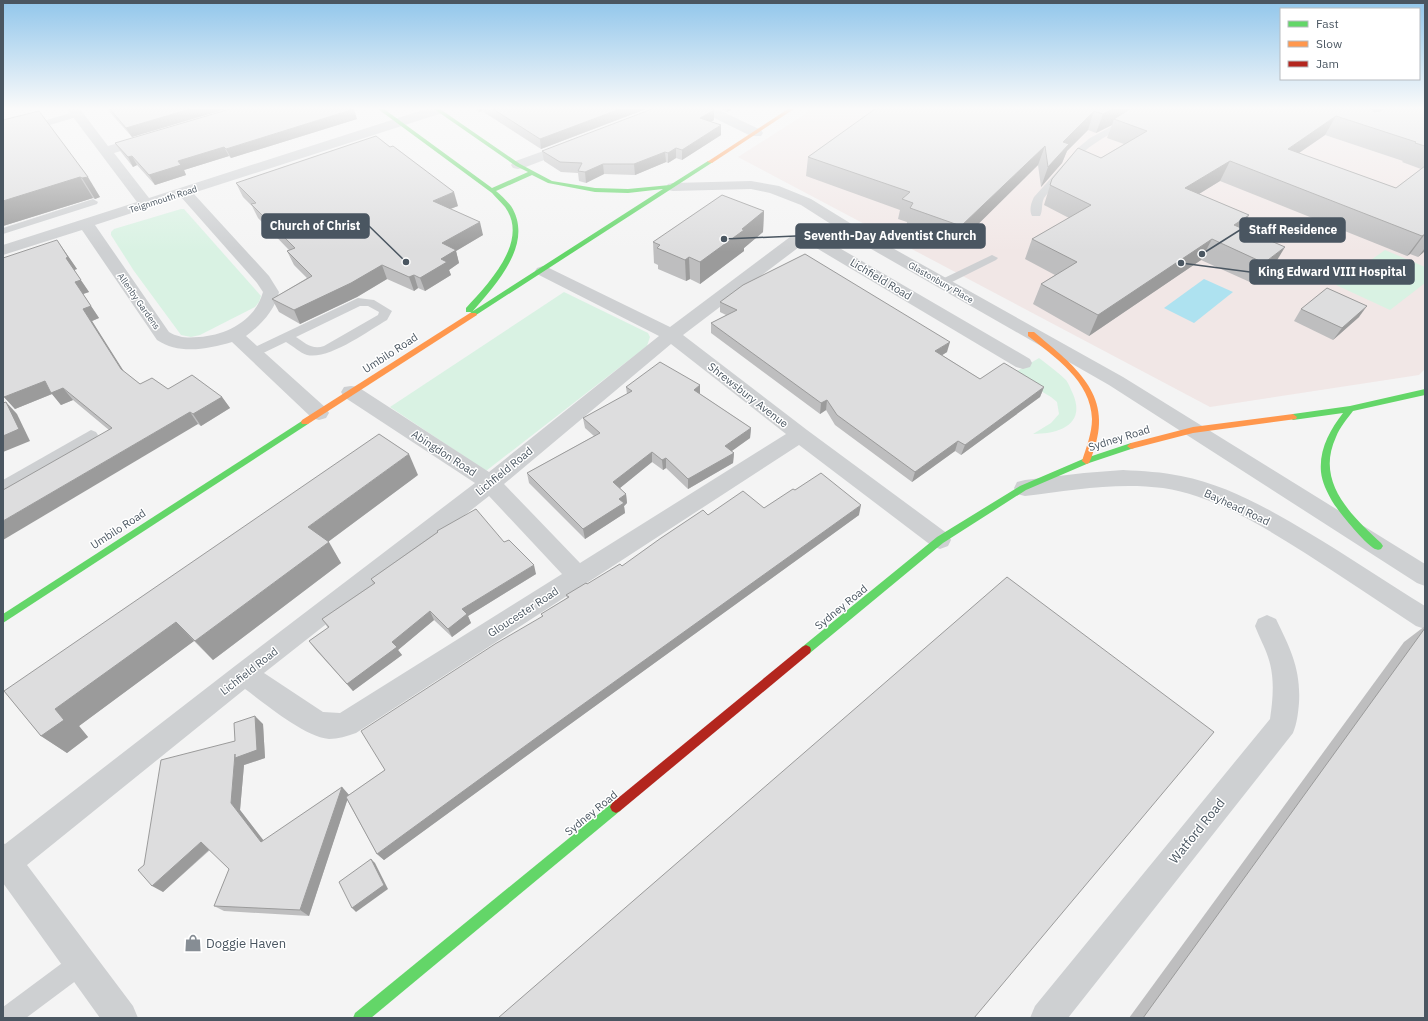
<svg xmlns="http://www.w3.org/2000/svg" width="1428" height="1021" font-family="'IBM Plex Sans',sans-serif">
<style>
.medical{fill:#f1e7e6}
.green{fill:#d9f2e3}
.water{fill:#aee2f0}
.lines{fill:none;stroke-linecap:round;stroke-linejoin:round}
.lane{fill:#ced0d2;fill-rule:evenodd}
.street{fill:#ced0d2;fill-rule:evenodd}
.fast{fill:#63d668;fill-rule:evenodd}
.slow{fill:#ff974d;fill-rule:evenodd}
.jam{fill:#b3261e;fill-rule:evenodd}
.wall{fill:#bebebf;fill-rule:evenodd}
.shaded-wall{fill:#9b9b9b}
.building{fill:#ddddde;stroke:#9b9b9b}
.labels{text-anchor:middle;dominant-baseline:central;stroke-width:3;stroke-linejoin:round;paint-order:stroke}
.far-street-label{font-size:9px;fill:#4a5661;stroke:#fff}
.street-label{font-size:11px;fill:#4a5661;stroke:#fff}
.near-street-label{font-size:13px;fill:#4a5661;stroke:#fff}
.near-poi-label{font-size:13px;fill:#4a5661;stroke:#fff;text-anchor:start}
.leader{fill:none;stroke:#4a5661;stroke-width:1.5}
.callout-dot{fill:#4a5661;stroke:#fff;stroke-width:1.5}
.callout{fill:#4a5661;stroke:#4a5661;stroke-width:1.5}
.callout-label{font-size:12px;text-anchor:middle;font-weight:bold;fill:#fff}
</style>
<rect width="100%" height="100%" fill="#f4f4f4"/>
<!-- medical -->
<polygon class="medical" points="813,109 1425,109 1425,369 1419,375 1210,407 738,157"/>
<!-- green -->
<g class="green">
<polygon points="181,209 184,209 261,296 259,302 255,307 200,335 191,337 181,335 134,271 111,235 111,232 114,229"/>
<polygon points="1385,250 1425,267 1425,283 1390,310 1336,285"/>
<polygon points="564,292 648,333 650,337 647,346 486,471 390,407"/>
<path d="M1039 358C1048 365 1058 372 1066 380 1069 384 1071 390 1073 394 1086 425 1059 434 1033 434L1051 423 1059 414 1057 402 1051 397 1012 374Z"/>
</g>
<!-- water -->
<polygon class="water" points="1204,279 1233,292 1194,323 1164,308"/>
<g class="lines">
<!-- lane -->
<g class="lane">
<path d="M1135 109H1145C1132 125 1113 131 1097 142 1077 154 1059 180 1044 198 1041 204 1043 211 1040 216H1032C1029 210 1031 203 1034 197L1079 147 1090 138 1120 122Z"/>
<polygon points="77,111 80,112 81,114 80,116 33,130 29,127 30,125"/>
<polygon points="93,199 98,202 97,204 3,234 3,228"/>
<polygon points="992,255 998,258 996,260 946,285 938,285 936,283 938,281"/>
<path d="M358 298 374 300 392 311 387 320C368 331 329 360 307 355 300 353 293 346 286 342L257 356H249L247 353 249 350ZM360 306H368L379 312 378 315 324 346C312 350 305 343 296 337Z"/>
<polygon points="91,430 96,432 98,435 96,438 8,491 3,492 3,480"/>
<polygon points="81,952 89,955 92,963 89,971 26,1018 3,1018 3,1007 73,955"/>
</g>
<!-- street -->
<g class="street">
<path d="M67 109H80L108 146 146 135 151 136 153 139 151 142 114 153 149 198 426 109H443L442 113 193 193 269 276 279 292C275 310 261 325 246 336L326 408 329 413 326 418 319 420 312 418 232 342C208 349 179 355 157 340L82 230 3 255V245L137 202ZM181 197 257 283 263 292C255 321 226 335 199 337 188 338 179 338 169 332L95 225Z"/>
<polygon points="700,109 717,109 761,130 763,133 761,136 751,136 702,112"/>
<polygon points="571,141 576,142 578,145 576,148 523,168 518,169 513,168 511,165 513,162"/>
<polygon points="751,181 779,186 811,199 871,236 1123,377 1425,564 1425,586 1417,583 1109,385 859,242 801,205 770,193 751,189 673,191 668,190 666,187 668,184 673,183"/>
<path d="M803 234 824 239 1030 359 1032 363 1030 367 1023 369 1016 367 813 246 803 244 683 335 807 430 948 534 951 540 948 546 940 549 932 546 799 445 356 733C347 736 338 739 329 739 303 736 266 704 245 689L27 865 133 1006 138 1018H100L3 883V843L5 844 235 666 475 483 344 397 341 392 344 387 351 386 358 387 489 472 659 336 537 274 535 271 537 268 543 266 549 268 670 327 790 237ZM671 344 786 434 580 563 504 484ZM489 496 562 574 340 713 323 712 264 673Z"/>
<path d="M1123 470C1143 471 1162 472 1181 476 1227 485 1269 509 1309 533 1348 556 1386 582 1425 606V629L1416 626C1379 602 1343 577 1305 553 1262 526 1215 496 1163 488 1118 482 1070 490 1025 496L1017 494 1014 488 1017 482 1025 480 1084 473Z"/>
<path d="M1267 615 1276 619C1290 648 1301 669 1299 703 1298 714 1297 723 1293 733L1068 1018H1030L1035 1006 1270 719C1273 698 1275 677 1268 657 1265 647 1259 637 1255 626L1258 619Z"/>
</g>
<!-- fast -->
<g class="fast">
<path d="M378 109H384L492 188 528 172 516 166 434 109H440L520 164 552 181 595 188 628 189 670 185 708 161 713 162 473 317H470V313L663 189 628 193 595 192 548 183 532 175 496 191C501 195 507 201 511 206 535 244 495 285 472 312H466V308C488 284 530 241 505 207 501 202 496 198 492 193Z"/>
<path d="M1425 389V395L1353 411C1347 419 1340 427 1336 437 1315 482 1351 515 1381 543L1383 546 1381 549C1379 550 1378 550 1375 549 1365 544 1338 511 1332 501 1327 492 1322 482 1321 472 1319 449 1330 430 1343 413L1293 420 1289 417 1293 414 1350 406Z"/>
<polygon points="305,419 308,420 309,422 308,424 3,623 3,614"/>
<polygon points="1131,443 1135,446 1134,448 1089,463 1026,490 943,543 810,653 806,655 802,653 801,650 802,647 937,537 1020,486 1083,459"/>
<polygon points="616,801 620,803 622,807 620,811 371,1018 353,1018 355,1013 612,803"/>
</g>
<!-- slow -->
<g class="slow">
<polygon points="788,109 794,109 712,163 707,162"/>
<polygon points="470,313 476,313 477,315 308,424 302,424 301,422 302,420"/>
<path d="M1028 332H1034C1069 362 1111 390 1096 443 1094 449 1092 457 1089 463L1086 464 1082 461C1086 448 1092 433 1092 419 1091 381 1055 357 1028 336Z"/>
<polygon points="1293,414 1297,417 1296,419 1193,433 1131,449 1127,446 1131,443 1193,427"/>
</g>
<!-- jam -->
<polygon class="jam" points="806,645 810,647 811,650 810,653 620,811 616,813 612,811 610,807 612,803 802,647"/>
</g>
<!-- wall -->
<g class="wall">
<polygon points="107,109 226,109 132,137"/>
<polygon points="475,109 646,109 541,149 482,111 479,112"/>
<polygon points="721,109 732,109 727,112"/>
<path d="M873 109H1425V251L1418 257 1410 254 1407 256 1220 181 1199 194 1249 215 1242 228 1273 267 1252 283 1201 260 1089 336 1033 304 1041 284 1055 275 1025 259 1032 239 1069 218 1044 205 1052 179 1101 158 1124 144 1107 138 1112 125 1096 133 1088 130 1067 151 1062 163 1041 187 1038 165 956 246 906 228 907 222 898 219 900 210 806 176 808 157 874 110ZM1325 135 1403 161 1402 162 1421 169 1396 188 1299 153Z"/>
<polygon points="39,111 100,197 95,199 93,198 3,226"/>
<polygon points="357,119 231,158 229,156 184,170 186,175 155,185 137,165 133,167 121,152 115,143"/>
<polygon points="714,120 711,121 721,135 682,160 676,158 668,163 666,162 635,175 604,174 586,183 579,181 578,173 561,172 544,161 542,151"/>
<polygon points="236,183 458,206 450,209 483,235 456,251 459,263 449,270 451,275 425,291 418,288 414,291 387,279 357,297 300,324 279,312 272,299 307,278 294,265 287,251 289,250 258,218 252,206 243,197"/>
<polygon points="764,211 763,232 744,248 744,251 700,284 690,279 686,281 658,269 658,265 654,263 653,242"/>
<polygon points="65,252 77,269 74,270 89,292 83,294 99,318 92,321 123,371 140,384 168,389 222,397 230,408 201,426 198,424 109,430 73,400 61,405 52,394 15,409 4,397"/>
<polygon points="720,302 947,352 942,355 980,379 1044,387 1040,397 961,455 955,451 912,482 835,425 826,410 820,414 711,333 711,323 726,315 720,312"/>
<polygon points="1301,309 1359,317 1333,340 1294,321"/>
<polygon points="700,385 700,394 751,428 750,438 731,451 734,453 733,463 688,489 666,468 663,470 652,462 620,488 626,494 627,503 624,506 625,513 585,539 529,483 527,473 594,436 585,428 583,418 627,394 626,387"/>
<polygon points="418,475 328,542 341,563 213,660 194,641 79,726 88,737 67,753 41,736 4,691"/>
<polygon points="795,490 859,515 540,746 384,860 377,854 347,800 309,916 224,911 214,906 229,869 210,850 163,892 144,865 235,741 263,724 265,758 244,765 240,810 264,841 342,787 349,795 385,770 542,616 541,614 567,598 566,595 622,566 708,515 764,508"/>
<polygon points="437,531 504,542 536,574 468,616 471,623 452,637 434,620 398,650 402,655 353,691 315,649 309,641 328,628 322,619 373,584 371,579 437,532"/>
<polygon points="1425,626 1425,1018 1129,1018 1404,642"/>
</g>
<!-- shaded-wall -->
<g class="shaded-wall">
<polygon points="190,109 226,109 132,137 126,128"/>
<polygon points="354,109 357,119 231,158 226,149"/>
<polygon points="479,109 482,109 482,111 479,112"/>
<polygon points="620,109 646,109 541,149 540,139"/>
<polygon points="727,109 732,109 727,112"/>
<polygon points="1113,109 1133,109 1114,119 1112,125 1096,133 1103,114"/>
<polygon points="1370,109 1387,109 1363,125"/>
<polygon points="714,110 714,120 700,128 700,118"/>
<polygon points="1094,111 1088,130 1067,151 1062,163 1041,187 1048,167 1063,142"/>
<polygon points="1336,116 1325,135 1277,168 1288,149"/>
<polygon points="721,125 721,135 682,160 682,150"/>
<polygon points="1045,146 1038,165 956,246 961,226"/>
<polygon points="224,147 229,156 184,170 186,175 155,185 149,175 178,161"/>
<polygon points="676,148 676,158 668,163 668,153"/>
<polygon points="665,152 666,162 635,175 634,164"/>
<polygon points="132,156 137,165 133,167 128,157"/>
<polygon points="1230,161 1220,181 1176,208 1185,188"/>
<polygon points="603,164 604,174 586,183 585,172"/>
<polygon points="80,177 93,198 3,226 3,201"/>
<polygon points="88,177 100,197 95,199 82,178"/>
<polygon points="454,192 458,206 437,214 433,201"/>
<polygon points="764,211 763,232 744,248 744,251 700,284 700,262"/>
<polygon points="1249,215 1238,235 1234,225"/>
<polygon points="480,222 483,235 456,251 459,263 449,270 451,275 425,291 420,278 442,243"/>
<polygon points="1425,234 1410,254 1407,256 1422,236"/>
<polygon points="1212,239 1201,260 1089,336 1098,315"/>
<polygon points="57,240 77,269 74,270 89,292 83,294 99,318 92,321 130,381 121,369 83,309 66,258"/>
<polygon points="1285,247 1273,267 1252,283 1264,263"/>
<polygon points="1425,248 1425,251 1418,257"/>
<polygon points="689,257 690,279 686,281 685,260"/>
<polygon points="382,265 387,279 357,297 300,324 294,310"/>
<polygon points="414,275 418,288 414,291 409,277"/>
<polygon points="1367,306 1359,317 1333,340 1342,328"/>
<polygon points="950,342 947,352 933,361 935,351"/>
<polygon points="45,381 63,388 73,400 61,405 52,394 15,409 4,397"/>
<polygon points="700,385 700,395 694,390"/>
<polygon points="1044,387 1040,397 961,455 965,445"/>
<polygon points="222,397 230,408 201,426 193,414"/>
<polygon points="827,400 826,410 820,414 821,403"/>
<polygon points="6,402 17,414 30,441 3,452 3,436"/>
<polygon points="190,412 198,424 3,540 3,521"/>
<polygon points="751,428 750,438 725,456 725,446"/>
<polygon points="958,441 955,451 912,482 915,472"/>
<polygon points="652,452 652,462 615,492 613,482"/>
<polygon points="734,453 733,463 688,489 688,479"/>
<polygon points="409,454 418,475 321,547 308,527"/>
<polygon points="666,458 666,468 663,470 662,460"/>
<polygon points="626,494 627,503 624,506 625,513 585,539 583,529 619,499"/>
<polygon points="861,505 859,515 540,746 384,860 377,854 536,738"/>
<polygon points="329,542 341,563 213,660 195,641"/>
<polygon points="534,565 536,574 468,616 471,623 452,637 448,629 462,609"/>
<polygon points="430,611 434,620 398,650 402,655 353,691 347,684 392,642"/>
<polygon points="176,622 194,641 79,726 88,737 67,753 41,736 55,709"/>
<polygon points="255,716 263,724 265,758 244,765 240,810 270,849 261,842 231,803 235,754"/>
<polygon points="342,787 349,795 309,916 300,910"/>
<polygon points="201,842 211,848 163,892 152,886"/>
<polygon points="371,859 375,863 388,889 356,912 352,908"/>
</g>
<!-- building -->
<g class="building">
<polygon points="110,109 190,109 126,128"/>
<polygon points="230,109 354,109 226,149 224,147 178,161 181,165 149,175 132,156 128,157 115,143"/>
<polygon points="493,109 620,109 540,139"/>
<polygon points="652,109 713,109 714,110 700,118 721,125 682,150 676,148 668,153 665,152 634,164 603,164 585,172 578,171 582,163 560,162 542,151"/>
<polygon points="875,109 1113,109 1103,114 1094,111 1063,142 1069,144 1048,167 1045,146 961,226 910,208 913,203 902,199 910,192 808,157"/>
<polygon points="1130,109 1372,109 1374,112 1380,111 1384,109 1425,109 1425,146 1415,143 1416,142 1336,116 1288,149 1396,188 1425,166 1425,234 1422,236 1230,161 1185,188 1249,215 1234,225 1285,247 1264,263 1212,239 1098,315 1041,284 1077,262 1032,239 1091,205 1050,185 1052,179 1078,148 1101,158 1147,131 1114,119"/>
<polygon points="39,111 88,177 82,178 80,177 3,201 3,120"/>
<polygon points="376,136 390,147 393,146 454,192 433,201 480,222 442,243 456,250 441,259 447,262 420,278 414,275 409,277 382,265 351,283 294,310 272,299 312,276 287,251 295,248 251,204 256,203 236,183"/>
<polygon points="722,195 764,211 742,229 744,230 700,262 689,257 685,260 657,248 660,245 653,242"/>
<polygon points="57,240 68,257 66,258 81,280 75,282 91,306 83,309 121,369 140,384 152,378 168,389 192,375 222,397 193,414 190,412 3,521 3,490 112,428 63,388 51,393 45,381 4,397 3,395 3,258"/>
<polygon points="805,254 950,342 935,351 980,379 1004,363 1044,387 965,445 958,441 915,472 837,415 827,400 821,403 711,323 737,310 720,302 743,285"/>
<polygon points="1327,288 1367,306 1342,328 1301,309"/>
<polygon points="660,362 700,385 694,390 751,428 725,446 734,453 688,479 666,458 662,460 652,452 613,482 626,494 619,499 624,503 583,529 527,473 600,433 583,418 632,391 626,387"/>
<polygon points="6,402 19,429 3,436 3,403"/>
<polygon points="379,434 409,454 308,527 329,542 195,641 176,622 55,709 64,720 41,736 4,691"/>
<polygon points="821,473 861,505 536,738 377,854 346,797 385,770 361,731 495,644 543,616 541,614 569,597 566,595 586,583 587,584 620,564 622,566 661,538 703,510 708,515 743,491 764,508 793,489 795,490"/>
<polygon points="476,509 504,542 509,540 534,565 462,609 467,614 448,629 430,611 392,642 397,647 347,684 309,641 329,627 322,619 375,583 371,579 438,532 437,531"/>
<polygon points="1007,577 1214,732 974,1018 498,1018"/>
<polygon points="1425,628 1425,1018 1143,1018"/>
<polygon points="255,716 257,750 235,758 235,754 231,803 261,842 342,787 300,910 214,906 229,869 201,842 152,886 138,870 144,865 161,760 235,741 234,723"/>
<polygon points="371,859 384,885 352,908 339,882"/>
</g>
<!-- sky -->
<linearGradient id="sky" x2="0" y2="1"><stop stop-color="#91c6eb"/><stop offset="0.43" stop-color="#fafafa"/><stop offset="1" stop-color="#fafafa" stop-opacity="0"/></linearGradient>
<rect width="1428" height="252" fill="url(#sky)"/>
<!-- icons -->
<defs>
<g id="shop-bare" transform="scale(1.38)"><path d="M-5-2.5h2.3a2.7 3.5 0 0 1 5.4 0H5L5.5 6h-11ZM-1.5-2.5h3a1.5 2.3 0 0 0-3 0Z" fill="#868d94" stroke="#fff" stroke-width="2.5" paint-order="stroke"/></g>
</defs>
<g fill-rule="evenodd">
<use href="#shop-bare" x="193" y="943"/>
</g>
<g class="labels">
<!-- far-street labels -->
<g class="far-street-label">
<text transform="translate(163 199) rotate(-18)">Teignmouth Road</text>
<text transform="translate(941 282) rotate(30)">Glastonbury Place</text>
<text transform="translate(139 301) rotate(55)">Allenby Gardens</text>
</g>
<!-- street labels -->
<g class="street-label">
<text transform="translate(881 279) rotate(31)">Lichfield Road</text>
<text transform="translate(390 353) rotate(-33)">Umbilo Road</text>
<text transform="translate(748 395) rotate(38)">Shrewsbury Avenue</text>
<text transform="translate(1119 438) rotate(-17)">Sydney Road</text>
<text transform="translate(444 453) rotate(33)">Abingdon Road</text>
<text transform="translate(504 471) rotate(-39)">Lichfield Road</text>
<text transform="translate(1237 507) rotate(25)">Bayhead Road</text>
<text transform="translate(118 529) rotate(-33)">Umbilo Road</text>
<text transform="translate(841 607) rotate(-39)">Sydney Road</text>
<text transform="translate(523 612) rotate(-33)">Gloucester Road</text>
<text transform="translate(249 671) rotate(-38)">Lichfield Road</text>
<text transform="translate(591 813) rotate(-39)">Sydney Road</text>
</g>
<!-- near-street labels -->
<g class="near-street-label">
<text transform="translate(1197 831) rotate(-51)">Watford Road</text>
</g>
<!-- near-poi labels -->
<g class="near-poi-label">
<text x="206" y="943">Doggie Haven</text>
</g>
</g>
<!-- callouts -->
<path class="leader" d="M406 262L369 226M1202 254L1240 230M724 239L796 236M1181 263L1250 272"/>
<g class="callout-dot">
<circle cx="406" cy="262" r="4"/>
<circle cx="1202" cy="254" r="4"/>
<circle cx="724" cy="239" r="4"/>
<circle cx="1181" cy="263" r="4"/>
</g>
<g class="callout">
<rect x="262" y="214" width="107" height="24" rx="4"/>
<rect x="1240" y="218" width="105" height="24" rx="4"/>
<rect x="796" y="224" width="189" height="24" rx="4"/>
<rect x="1250" y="260" width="164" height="24" rx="4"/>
</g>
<g class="callout-label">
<text x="315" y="230">Church of Christ</text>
<text x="1293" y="234">Staff Residence</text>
<text x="890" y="240">Seventh-Day Adventist Church</text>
<text x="1332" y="276">King Edward VIII Hospital</text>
</g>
<!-- border -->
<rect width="1428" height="1021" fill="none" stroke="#4a5661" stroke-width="8"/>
<!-- legend -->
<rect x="1280" y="8" width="140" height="72" fill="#ffffff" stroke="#b7bbc0"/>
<rect x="1288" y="21" width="20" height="6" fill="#63d668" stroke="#b7bbc0"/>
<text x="1316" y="28" font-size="12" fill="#4a5661">Fast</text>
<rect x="1288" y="41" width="20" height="6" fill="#ff974d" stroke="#b7bbc0"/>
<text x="1316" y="48" font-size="12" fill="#4a5661">Slow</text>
<rect x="1288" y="61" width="20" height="6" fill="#b3261e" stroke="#b7bbc0"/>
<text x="1316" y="68" font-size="12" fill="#4a5661">Jam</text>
</svg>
